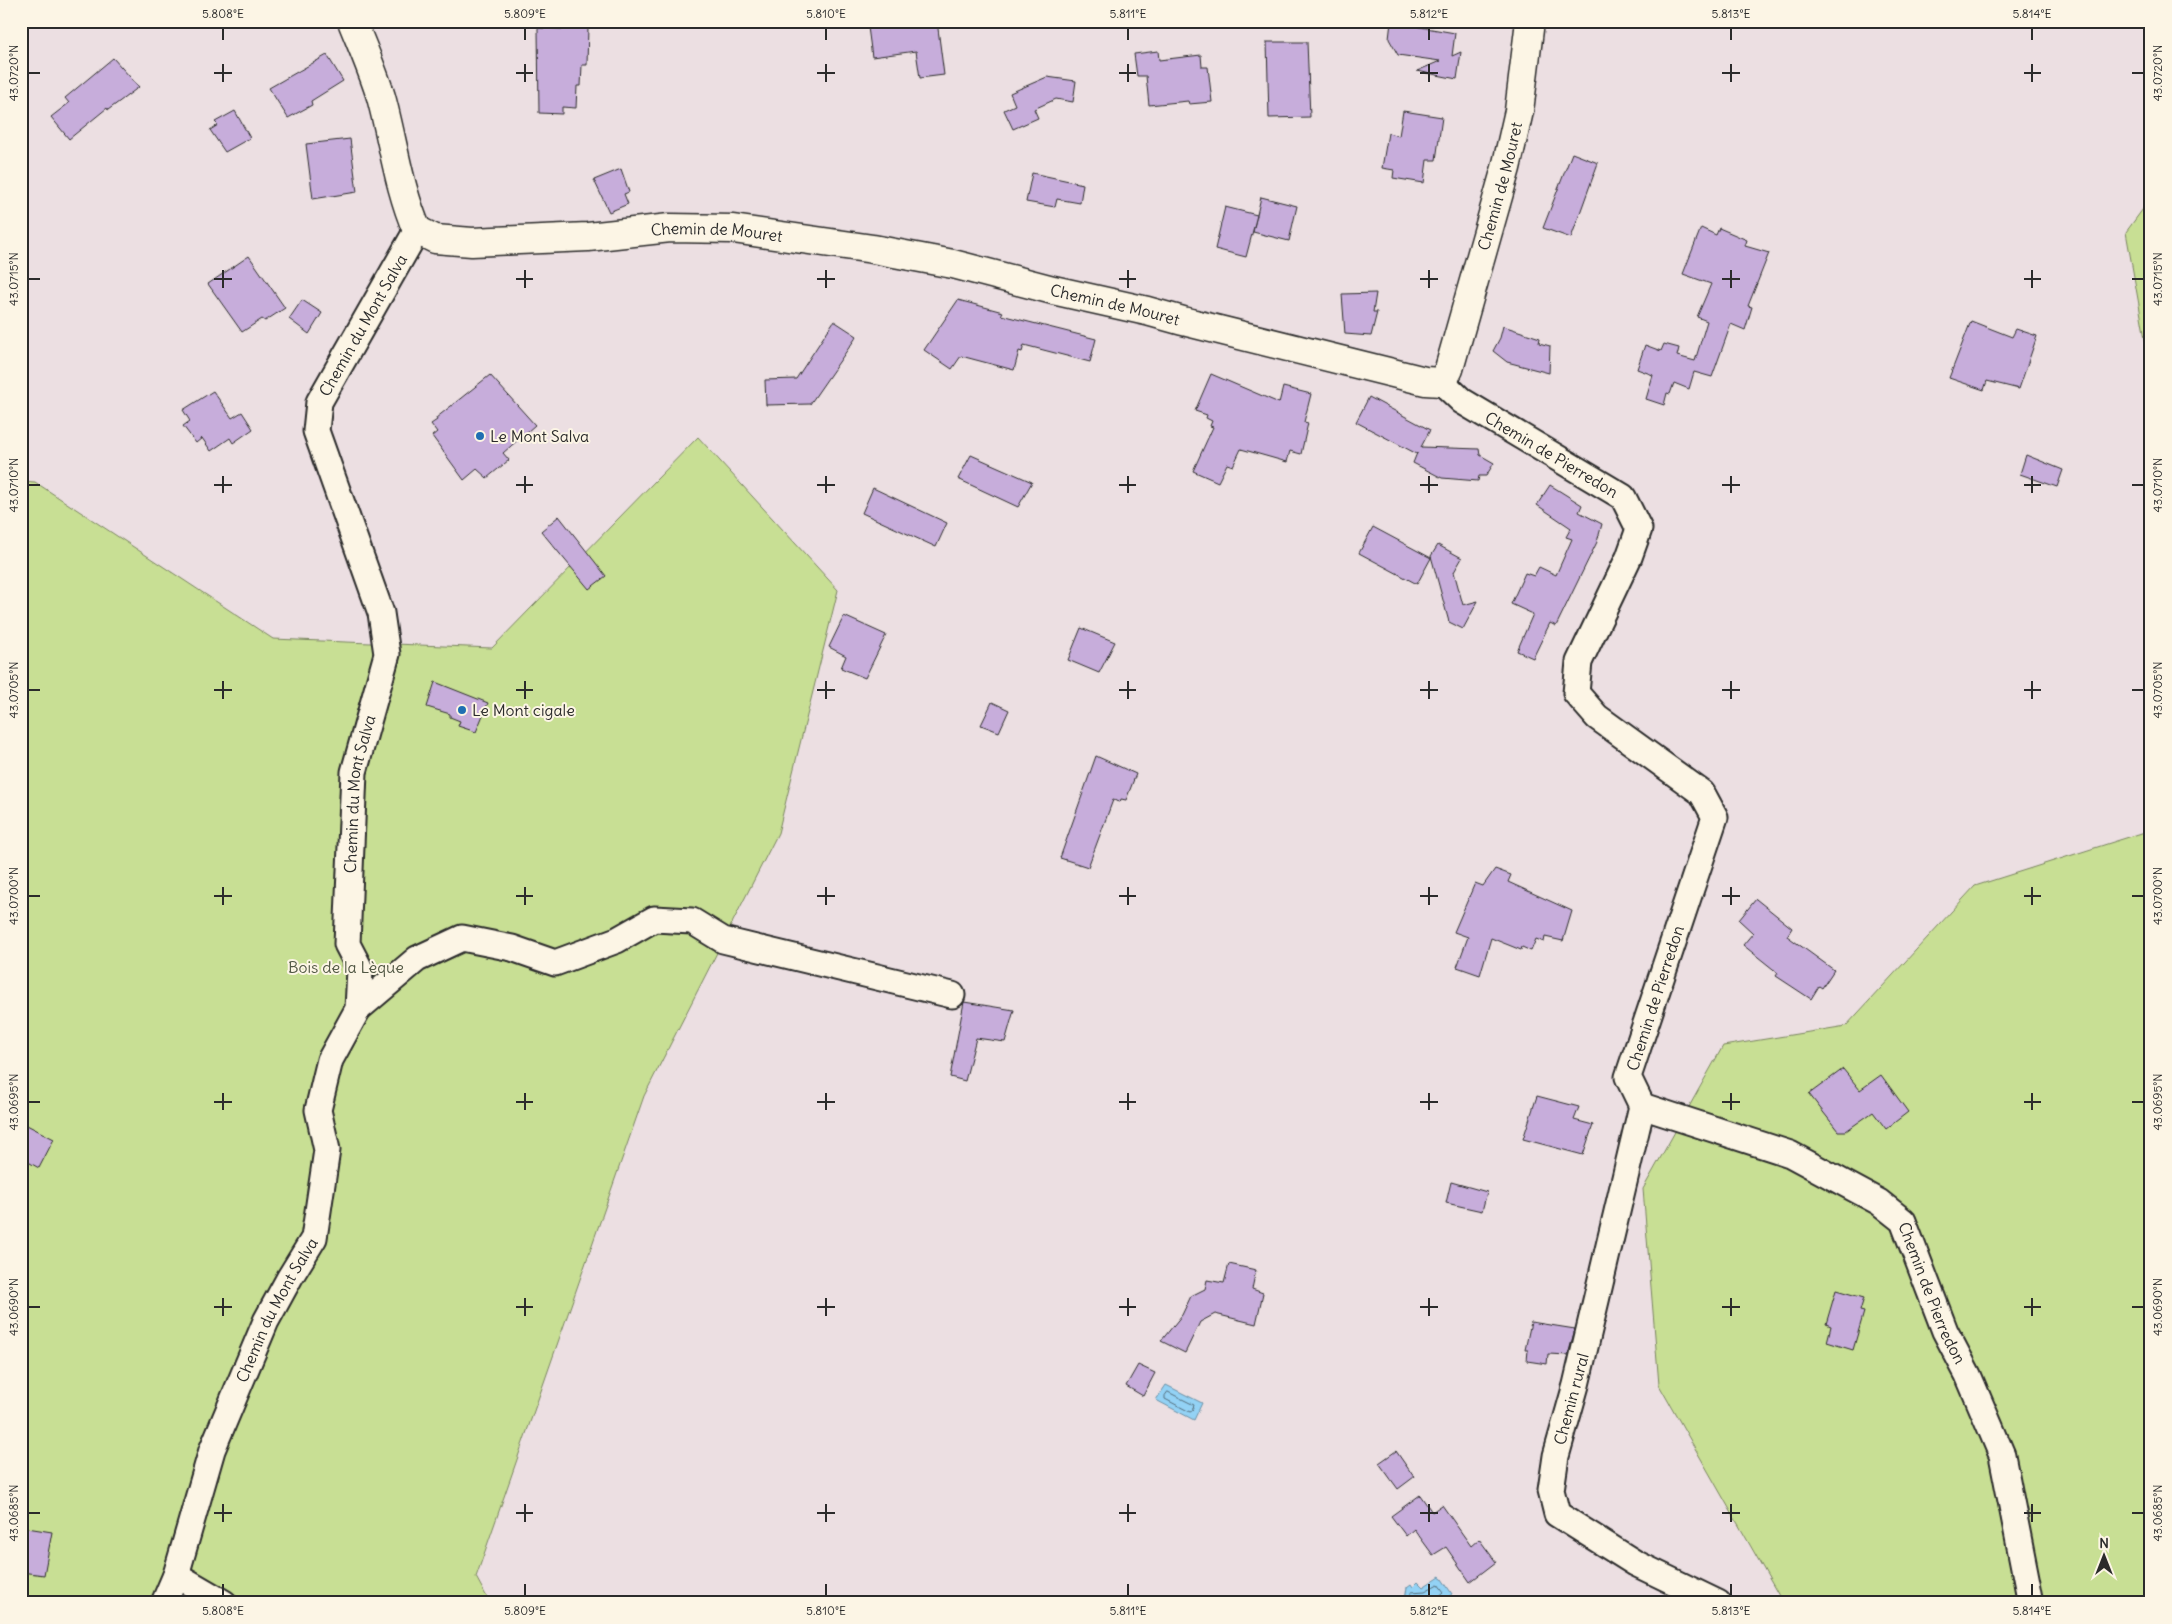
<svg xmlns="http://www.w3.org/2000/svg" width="2172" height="1624" font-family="Delius,sans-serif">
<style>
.green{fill:#c8df94;stroke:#7a8560}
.water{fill:#93d2f5;stroke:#698fa4}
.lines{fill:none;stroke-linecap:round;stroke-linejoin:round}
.shore{stroke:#556e7c;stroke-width:1}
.building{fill:#c7addb;stroke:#2b2b2b}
.street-casing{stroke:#2b2b2b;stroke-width:29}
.secondary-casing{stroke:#2b2b2b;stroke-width:31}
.street{stroke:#fcf5e5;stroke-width:25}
.secondary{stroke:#fcf5e5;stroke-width:28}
.ticks{fill:none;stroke:#2b2b2b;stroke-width:2}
.poi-dot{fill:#1f6fb2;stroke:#fcf5e5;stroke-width:2}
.labels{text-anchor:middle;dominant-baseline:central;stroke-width:4;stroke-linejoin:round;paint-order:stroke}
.street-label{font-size:16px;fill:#2b2b2b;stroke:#fcf5e5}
.poi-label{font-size:16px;fill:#2b2b2b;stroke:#fcf5e5;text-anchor:start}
.park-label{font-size:16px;fill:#525845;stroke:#fcf5e5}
.neatline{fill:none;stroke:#2b2b2b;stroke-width:2}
.ticks-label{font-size:12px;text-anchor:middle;fill:#2b2b2b}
</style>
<rect width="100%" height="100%" fill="#ecdfe2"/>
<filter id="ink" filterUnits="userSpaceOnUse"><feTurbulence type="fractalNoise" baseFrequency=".02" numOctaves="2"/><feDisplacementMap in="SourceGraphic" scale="10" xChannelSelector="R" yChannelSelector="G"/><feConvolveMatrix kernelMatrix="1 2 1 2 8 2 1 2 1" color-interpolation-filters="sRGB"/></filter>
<g filter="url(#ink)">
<!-- green -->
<g class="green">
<polygon points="2151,198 2151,372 2126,232"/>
<polygon points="698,437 838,590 778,833 644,1096 476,1577 490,1603 21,1603 21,481 35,482 273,639 492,648"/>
<polygon points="2151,830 2151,1603 1783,1603 1659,1385 1643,1189 1723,1046 1846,1026 1975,886"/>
</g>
<!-- water -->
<g class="water">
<polygon points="1166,1385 1202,1403 1194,1420 1156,1400"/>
<polygon points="1440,1576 1452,1594 1439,1603 1407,1603 1405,1600 1407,1587 1411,1584 1413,1587 1418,1582 1423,1587"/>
</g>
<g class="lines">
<!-- shore -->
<g class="shore">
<polygon points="1168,1392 1194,1405 1192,1411 1190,1412 1165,1399 1165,1396"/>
<polyline points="1411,1603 1411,1592 1425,1591 1438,1584 1444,1592 1437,1598 1436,1603"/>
</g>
</g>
<!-- building -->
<g class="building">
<polygon points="891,21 937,21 944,75 920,78 916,51 872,57 868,27 892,23"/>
<polygon points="1391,22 1455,33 1452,56 1461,52 1457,79 1417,71 1440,61 1398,55 1389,39"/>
<polygon points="562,27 588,27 587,65 582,65 581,86 577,86 576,108 562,107 562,114 539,113 538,28 562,29"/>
<polygon points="1267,42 1307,42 1310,117 1269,118"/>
<polygon points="1158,51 1159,60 1201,55 1202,67 1208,67 1212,102 1189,104 1188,101 1149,105 1146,76 1137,76 1134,54"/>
<polygon points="327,55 343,81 311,101 312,105 288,118 269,88"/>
<polygon points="113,58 139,87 108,110 107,108 69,139 51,117 69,103 65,98"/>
<polygon points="1047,77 1076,81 1073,102 1056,99 1034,109 1038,118 1013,129 1004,110 1015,105 1010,93"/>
<polygon points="235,111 250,138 225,152 210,130 218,125 215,122"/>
<polygon points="1403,111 1442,117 1436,160 1427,160 1424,183 1393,178 1394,170 1382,168 1388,133 1399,136"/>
<polygon points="350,139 357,192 313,199 306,144"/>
<polygon points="1572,153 1598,163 1571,238 1543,228"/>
<polygon points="621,169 629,192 624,194 628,204 609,212 594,180"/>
<polygon points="1032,173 1083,184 1080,203 1057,199 1055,207 1026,202"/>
<polygon points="1261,197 1297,206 1289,241 1253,232"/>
<polygon points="1225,207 1257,215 1246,257 1215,249"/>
<polygon points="1701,228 1716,235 1719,228 1747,240 1745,246 1769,253 1748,306 1752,307 1745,330 1731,324 1712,377 1694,372 1689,389 1674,383 1670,394 1667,393 1664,405 1646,399 1653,375 1637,369 1645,345 1661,351 1664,344 1679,348 1677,356 1695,361 1707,321 1697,317 1711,284 1683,274"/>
<polygon points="249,256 285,308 265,321 262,319 242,332 208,284"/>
<polygon points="1376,293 1373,312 1377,312 1371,336 1345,334 1342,294"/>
<polygon points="302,300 322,313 309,334 289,319"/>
<polygon points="958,300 1003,312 1001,315 1096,339 1090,362 1024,345 1022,352 1019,351 1014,370 961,356 952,369 924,350"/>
<polygon points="834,321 857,336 810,404 766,405 765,380 796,379"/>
<polygon points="1971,321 2012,337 2016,329 2037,336 2019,389 1987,381 1984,390 1949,378"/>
<polygon points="1503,326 1540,338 1539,343 1550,346 1549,373 1507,362 1493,351 1500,338"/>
<polygon points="1211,374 1279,403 1283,387 1311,394 1304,422 1308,423 1301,454 1290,451 1287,462 1241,449 1233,466 1227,464 1218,482 1193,471 1213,427 1210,426 1212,421 1206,418 1207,415 1195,411"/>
<polygon points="490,375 535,425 503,453 509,460 487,478 477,469 464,480 432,436 437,432 431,424 437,420 436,418"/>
<polygon points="213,391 232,418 242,412 253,429 233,443 230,438 211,451 202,438 196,443 183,426 190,421 183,410"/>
<polygon points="1369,397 1430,430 1421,447 1479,449 1480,455 1494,463 1486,476 1479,476 1478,481 1442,478 1413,463 1417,453 1417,454 1356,422"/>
<polygon points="971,455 1032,482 1018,507 958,479"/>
<polygon points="2026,455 2063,470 2057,487 2020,474"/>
<polygon points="1550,485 1582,505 1579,512 1602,524 1597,542 1556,626 1550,623 1533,658 1517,651 1533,614 1511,604 1525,573 1534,576 1539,567 1556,575 1572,539 1566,537 1571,528 1537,505"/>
<polygon points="873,488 947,523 936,547 862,513"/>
<polygon points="559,516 606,576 589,589 541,531"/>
<polygon points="1373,527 1431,558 1417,584 1359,553"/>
<polygon points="1438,545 1462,558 1454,572 1463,605 1478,601 1463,629 1449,622 1431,556"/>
<polygon points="844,616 886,635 865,678 841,668 846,656 829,647"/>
<polygon points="1081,628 1115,642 1099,673 1068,660"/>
<polygon points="435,682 488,703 476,732 458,726 460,721 450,717 450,714 427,707"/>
<polygon points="992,702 1009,710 999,732 981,725"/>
<polygon points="1096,756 1136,774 1126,800 1121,799 1120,802 1113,800 1088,867 1060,858"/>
<polygon points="1495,869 1511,875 1508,882 1572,911 1563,941 1545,937 1544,942 1536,939 1531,951 1522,947 1521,950 1491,938 1480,975 1457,967 1468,937 1454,932 1475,883 1483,886"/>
<polygon points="1756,899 1792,928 1787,936 1834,970 1822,988 1819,986 1811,999 1776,976 1778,973 1743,945 1753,933 1739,920"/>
<polygon points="964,1002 1014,1010 1005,1042 976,1038 965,1081 950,1077"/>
<polygon points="1843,1069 1860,1090 1881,1075 1908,1112 1886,1129 1873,1112 1846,1131 1838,1131 1809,1094"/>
<polygon points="1537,1096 1579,1107 1574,1120 1593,1125 1583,1155 1523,1139"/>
<polygon points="21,1122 54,1139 39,1168 21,1158"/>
<polygon points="1451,1182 1487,1192 1482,1211 1446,1203"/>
<polygon points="1229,1264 1256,1270 1252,1289 1263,1293 1256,1324 1215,1314 1200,1322 1185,1353 1161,1341 1182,1315 1191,1296 1205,1289 1207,1280 1224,1283"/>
<polygon points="1836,1290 1864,1298 1860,1311 1864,1312 1853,1350 1827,1342 1831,1326 1826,1324"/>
<polygon points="1531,1322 1575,1329 1568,1355 1548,1354 1547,1364 1527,1361 1528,1350 1525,1350"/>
<polygon points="1138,1365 1155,1373 1143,1396 1126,1386"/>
<polygon points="1396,1451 1414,1477 1398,1489 1379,1463"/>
<polygon points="1420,1495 1432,1512 1442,1505 1471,1546 1479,1539 1496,1562 1470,1582 1446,1547 1433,1555 1414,1529 1406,1536 1391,1516"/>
<polygon points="21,1527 52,1532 44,1575 21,1572"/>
</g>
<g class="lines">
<!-- street casing -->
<g class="street-casing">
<g id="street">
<path id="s1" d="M1442 382 1462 401 1623 497 1639 529 1629 557 1579 662 1576 693 1597 717 1702 793 1715 817 1628 1077 1642 1106 1790 1154 1879 1202 1903 1221 1945 1331 1968 1375 2002 1455 2031 1603"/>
<polyline points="358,1009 417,959 462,938 512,948 555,963 617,940 654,919 692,921 723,940 952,995"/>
<polyline points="1642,1106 1576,1385 1556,1456 1551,1490 1557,1514 1635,1563 1718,1603"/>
<polyline points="176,1575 224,1603"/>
<path id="s2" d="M164 1603 176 1575 212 1450 266 1321 290 1277 314 1238 327 1150 318 1110 330 1060 358 1009 360 969 347 944 354 772 387 654 381 613 316 431 319 402 417 230"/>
</g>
</g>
<!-- secondary casing -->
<g class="secondary-casing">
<g id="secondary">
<path id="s3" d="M352 21C362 46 373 71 381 97 393 141 399 189 417 230L435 239 472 242 588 237 670 228 733 229 873 249 953 264 1053 290 1147 311 1183 321 1425 381 1442 382 1449 369 1506 168 1519 111 1530 21"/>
</g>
</g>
<!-- street -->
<use href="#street" class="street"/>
<!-- secondary -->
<use href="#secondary" class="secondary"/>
</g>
</g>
<!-- ticks -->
<path class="ticks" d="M223 28V40M525 28V40M826 28V40M1128 28V40M1429 28V40M1731 28V40M2032 28V40M223 64V82M525 64V82M826 64V82M1128 64V82M1429 64V82M1731 64V82M2032 64V82M28 73H40M214 73H232M516 73H533M817 73H835M1119 73H1136M1420 73H1438M1722 73H1740M2024 73H2041M2132 73H2144M223 270V288M525 270V288M826 270V288M1128 270V288M1429 270V288M1731 270V288M2032 270V288M28 279H40M214 279H232M516 279H533M817 279H835M1119 279H1136M1420 279H1438M1722 279H1740M2024 279H2041M2132 279H2144M223 476V493M525 476V493M826 476V493M1128 476V493M1429 476V493M1731 476V493M2032 476V493M28 485H40M214 485H232M516 485H533M817 485H835M1119 485H1136M1420 485H1438M1722 485H1740M2024 485H2041M2132 485H2144M223 681V699M525 681V699M826 681V699M1128 681V699M1429 681V699M1731 681V699M2032 681V699M28 690H40M214 690H232M516 690H533M817 690H835M1119 690H1136M1420 690H1438M1722 690H1740M2024 690H2041M2132 690H2144M223 887V905M525 887V905M826 887V905M1128 887V905M1429 887V905M1731 887V905M2032 887V905M28 896H40M214 896H232M516 896H533M817 896H835M1119 896H1136M1420 896H1438M1722 896H1740M2024 896H2041M2132 896H2144M223 1093V1110M525 1093V1110M826 1093V1110M1128 1093V1110M1429 1093V1110M1731 1093V1110M2032 1093V1110M28 1102H40M214 1102H232M516 1102H533M817 1102H835M1119 1102H1136M1420 1102H1438M1722 1102H1740M2024 1102H2041M2132 1102H2144M223 1298V1316M525 1298V1316M826 1298V1316M1128 1298V1316M1429 1298V1316M1731 1298V1316M2032 1298V1316M28 1307H40M214 1307H232M516 1307H533M817 1307H835M1119 1307H1136M1420 1307H1438M1722 1307H1740M2024 1307H2041M2132 1307H2144M223 1504V1522M525 1504V1522M826 1504V1522M1128 1504V1522M1429 1504V1522M1731 1504V1522M2032 1504V1522M28 1513H40M214 1513H232M516 1513H533M817 1513H835M1119 1513H1136M1420 1513H1438M1722 1513H1740M2024 1513H2041M2132 1513H2144M223 1584V1596M525 1584V1596M826 1584V1596M1128 1584V1596M1429 1584V1596M1731 1584V1596M2032 1584V1596"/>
<!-- markers -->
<g class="poi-dot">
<circle cx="480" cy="436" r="5"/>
<circle cx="462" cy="710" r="5"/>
</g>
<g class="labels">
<!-- street labels -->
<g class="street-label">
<text stroke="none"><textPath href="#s3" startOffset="1469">Chemin de Mouret</textPath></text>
<text stroke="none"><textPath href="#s3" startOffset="522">Chemin de Mouret</textPath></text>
<text stroke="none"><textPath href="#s3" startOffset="928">Chemin de Mouret</textPath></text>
<text stroke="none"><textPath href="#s2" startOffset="1351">Chemin du Mont Salva</textPath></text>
<text stroke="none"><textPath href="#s1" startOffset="132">Chemin de Pierredon</textPath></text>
<text stroke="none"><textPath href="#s2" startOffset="855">Chemin du Mont Salva</textPath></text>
<text transform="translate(1655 998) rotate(-72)">Chemin de Pierredon</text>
<text stroke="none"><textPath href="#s1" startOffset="1288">Chemin de Pierredon</textPath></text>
<text stroke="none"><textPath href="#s2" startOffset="315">Chemin du Mont Salva</textPath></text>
<text transform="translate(1571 1399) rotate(-75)">Chemin rural</text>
</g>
<!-- poi labels -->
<g class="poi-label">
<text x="490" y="436">Le Mont Salva</text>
<text x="472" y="710">Le Mont cigale</text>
</g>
<!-- park labels -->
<g class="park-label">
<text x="346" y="967">Bois de la Lèque</text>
</g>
</g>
<!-- margin -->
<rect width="2172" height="1624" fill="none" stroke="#fcf5e5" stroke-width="55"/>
<!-- north arrow -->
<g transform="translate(2104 1556)" stroke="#fcf5e5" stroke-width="4" paint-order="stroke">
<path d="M0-4L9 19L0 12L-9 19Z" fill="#2b2b2b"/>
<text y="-8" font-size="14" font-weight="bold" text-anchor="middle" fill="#2b2b2b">N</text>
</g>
<rect x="28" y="28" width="2116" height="1568" class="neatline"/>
<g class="ticks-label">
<text x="223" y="18">5.808°E</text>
<text x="525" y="18">5.809°E</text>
<text x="826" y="18">5.810°E</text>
<text x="1128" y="18">5.811°E</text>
<text x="1429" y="18">5.812°E</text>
<text x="1731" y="18">5.813°E</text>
<text x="2032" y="18">5.814°E</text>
<text transform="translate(14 73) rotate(-90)" y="4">43.0720°N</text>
<text transform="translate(2158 73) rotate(-90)" y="4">43.0720°N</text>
<text transform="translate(14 279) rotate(-90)" y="4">43.0715°N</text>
<text transform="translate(2158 279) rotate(-90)" y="4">43.0715°N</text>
<text transform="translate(14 485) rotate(-90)" y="4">43.0710°N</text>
<text transform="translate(2158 485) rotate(-90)" y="4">43.0710°N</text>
<text transform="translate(14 690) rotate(-90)" y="4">43.0705°N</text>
<text transform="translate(2158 690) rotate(-90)" y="4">43.0705°N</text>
<text transform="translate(14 896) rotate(-90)" y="4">43.0700°N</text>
<text transform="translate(2158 896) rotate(-90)" y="4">43.0700°N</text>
<text transform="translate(14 1102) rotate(-90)" y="4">43.0695°N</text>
<text transform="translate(2158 1102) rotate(-90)" y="4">43.0695°N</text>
<text transform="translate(14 1307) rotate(-90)" y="4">43.0690°N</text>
<text transform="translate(2158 1307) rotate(-90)" y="4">43.0690°N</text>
<text transform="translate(14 1513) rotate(-90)" y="4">43.0685°N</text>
<text transform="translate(2158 1513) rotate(-90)" y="4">43.0685°N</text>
<text x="223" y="1615">5.808°E</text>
<text x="525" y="1615">5.809°E</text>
<text x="826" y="1615">5.810°E</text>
<text x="1128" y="1615">5.811°E</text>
<text x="1429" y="1615">5.812°E</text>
<text x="1731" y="1615">5.813°E</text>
<text x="2032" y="1615">5.814°E</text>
</g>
</svg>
